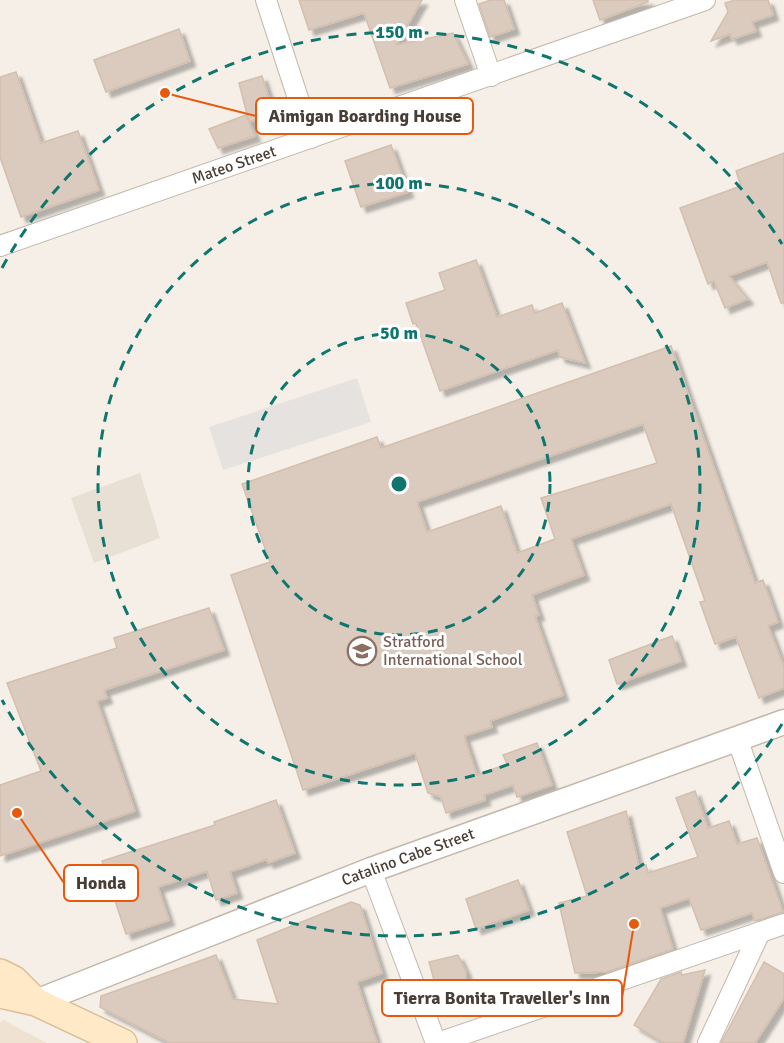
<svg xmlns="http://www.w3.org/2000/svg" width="784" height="1043" font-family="Signika,sans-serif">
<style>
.residential{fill:#e9e0d5}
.education{fill:#efe2d0}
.parking{fill:#e6e2df}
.building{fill:#dbcbbe;stroke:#d3bfae;stroke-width:1.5;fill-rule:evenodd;filter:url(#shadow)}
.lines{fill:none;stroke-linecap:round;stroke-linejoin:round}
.minor-casing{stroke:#c4b8ac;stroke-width:22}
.tertiary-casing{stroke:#c4b8ac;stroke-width:27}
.secondary-casing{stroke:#dcbf95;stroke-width:30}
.minor{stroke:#fff;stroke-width:20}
.tertiary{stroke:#fff;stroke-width:24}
.secondary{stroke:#ffe9c7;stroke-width:27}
.ring{fill:none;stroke:#0f766e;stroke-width:3;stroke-dasharray:10 8}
.labels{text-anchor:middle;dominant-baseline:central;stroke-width:6;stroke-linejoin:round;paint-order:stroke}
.street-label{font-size:16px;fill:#493e35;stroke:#fff}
.education-label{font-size:16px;fill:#785e54;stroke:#fff;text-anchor:start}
.centre{fill:#0f766e;stroke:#fff;stroke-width:3}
.ring-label{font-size:18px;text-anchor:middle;font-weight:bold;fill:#0f766e;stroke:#fff;stroke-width:6;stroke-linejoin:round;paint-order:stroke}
.leader{fill:none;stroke:#e8590c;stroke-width:2}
.callout-dot{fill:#e8590c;stroke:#fff;stroke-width:2}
.callout{fill:#fff;stroke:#e8590c;stroke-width:2}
.callout-label{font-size:18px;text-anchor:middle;font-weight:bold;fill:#493e35}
</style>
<defs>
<filter id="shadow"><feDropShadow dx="5.5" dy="5.5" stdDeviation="1.5" flood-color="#0004"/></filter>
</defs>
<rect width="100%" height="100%" fill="#f5efe7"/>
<!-- residential -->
<polygon class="residential" points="140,473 160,538 94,563 71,498"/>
<!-- education -->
<polygon class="education" points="3,1020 47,1043 0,1043 0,1023"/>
<!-- parking -->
<polygon class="parking" points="357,378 371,422 223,470 209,427"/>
<!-- building -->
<g class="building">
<polygon points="299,0 422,0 396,45 453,33 468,64 390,88 364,13 309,30"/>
<polygon points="491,0 504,0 514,29 490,37 479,4"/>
<polygon points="593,0 648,0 648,2 600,20"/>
<polygon points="735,0 768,0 773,15 752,22 756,31 732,39 730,34 711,41 728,12 725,3"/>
<polygon points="179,29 190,61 106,92 94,60"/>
<polygon points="16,72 41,143 78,131 99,190 21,217 0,157 0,77"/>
<polygon points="262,76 274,113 249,122 239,83"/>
<polygon points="246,115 255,136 218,148 209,129"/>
<polygon points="391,145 408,192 361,207 345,161"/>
<polygon points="784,153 784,303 781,303 767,262 729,276 748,299 725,308 714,281 708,284 680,208 741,186 736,171"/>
<polygon points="476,260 497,317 532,305 535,313 562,303 585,363 560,357 558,350 440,391 416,323 413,324 406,303 445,290 439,273"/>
<path d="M671 346 755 583 763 580 778 622 768 626 784 667V688L759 698 736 637 715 644 700 602 705 601 671 504 571 539 584 575 532 595 539 615 535 616 563 695 490 721 492 727 464 736 477 775 507 764 503 755 537 743 552 785 517 797 513 785 484 795 485 800 446 813 441 797 428 793 415 753 303 790 231 575 270 562 242 484 377 437 381 448ZM643 424 657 463 541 498 555 539 517 553 501 506 427 532 417 502Z"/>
<polygon points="209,608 224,650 104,690 107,698 97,701 135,811 0,856 0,785 41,771 7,683 117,648 114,638"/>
<polygon points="672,636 681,661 617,684 609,660"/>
<polygon points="695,791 708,828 729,821 737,844 757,838 783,912 755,921 752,913 701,930 689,898 660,908 673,949 607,972 575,973 559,903 587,896 567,832 626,811 639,867 646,865 648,873 698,857 676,798"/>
<polygon points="276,800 295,853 268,863 267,859 230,872 237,893 216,900 207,871 158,887 169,920 126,934 102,861 215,825 214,822"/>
<polygon points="518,880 529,910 476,929 466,899"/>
<polygon points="351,902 360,905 382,973 357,982 377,1043 170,1043 100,1007 101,996 216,955 233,999 278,1004 257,940"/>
<polygon points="458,955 466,972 466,979 437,991 429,962"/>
<polygon points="764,962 784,974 784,998 755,1043 721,1043"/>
<polygon points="705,970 683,1043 664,1043 634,1025 661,979 681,972 682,975"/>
</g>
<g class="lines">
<!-- minor casing -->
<g class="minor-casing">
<g id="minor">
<polyline points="266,0 311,138"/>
<polyline points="465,0 491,76"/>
<polyline points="0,246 705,0"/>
<polyline points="737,738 784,873"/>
<polyline points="371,870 436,1043"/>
<polyline points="438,1043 784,924"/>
<polyline points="708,1043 760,932"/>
</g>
</g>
<!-- tertiary casing -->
<g class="tertiary-casing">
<polyline id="tertiary" points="36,1002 371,870 784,722"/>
</g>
<!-- secondary casing -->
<g class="secondary-casing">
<g id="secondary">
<polyline points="0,973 14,980 35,1001"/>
<polyline points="0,994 36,1002 123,1043"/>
</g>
</g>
<!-- minor -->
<use href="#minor" class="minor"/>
<!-- tertiary -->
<use href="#tertiary" class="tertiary"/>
<!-- secondary -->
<use href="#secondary" class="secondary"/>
</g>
<!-- distance rings -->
<g class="ring">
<circle cx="399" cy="484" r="151"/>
<circle cx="399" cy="484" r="301"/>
<path d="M782 724A452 452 0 0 1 2 700M2 268A452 452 0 0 1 782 244"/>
</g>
<!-- icons -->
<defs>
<g id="school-ring" transform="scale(1.5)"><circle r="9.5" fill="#fff" stroke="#8d6e63" stroke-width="1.5"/><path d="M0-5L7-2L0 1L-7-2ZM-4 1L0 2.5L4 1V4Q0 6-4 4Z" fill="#8d6e63"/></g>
</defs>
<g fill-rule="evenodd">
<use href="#school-ring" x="362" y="651"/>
</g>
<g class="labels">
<!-- street labels -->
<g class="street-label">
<text transform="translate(234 165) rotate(-19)">Mateo Street</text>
<text transform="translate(408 857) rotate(-20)">Catalino Cabe Street</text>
</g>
<!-- education labels -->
<g class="education-label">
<text x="383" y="642">Stratford<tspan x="383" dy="18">International School</tspan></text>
</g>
</g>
<circle cx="399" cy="484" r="9" class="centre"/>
<g class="ring-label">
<text x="399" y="38">150 m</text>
<text x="399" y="189">100 m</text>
<text x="399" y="339">50 m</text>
</g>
<!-- callouts -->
<path class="leader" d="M165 93L256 116M17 813L64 883M634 924L622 998"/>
<g class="callout-dot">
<circle cx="165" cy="93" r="6"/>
<circle cx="17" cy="813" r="6"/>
<circle cx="634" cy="924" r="6"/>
</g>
<g class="callout">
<rect x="256" y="98" width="217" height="36" rx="6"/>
<rect x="64" y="865" width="74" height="36" rx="6"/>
<rect x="382" y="980" width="240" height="36" rx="6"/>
</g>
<g class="callout-label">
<text x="365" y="122">Aimigan Boarding House</text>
<text x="101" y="889">Honda</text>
<text x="502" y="1004">Tierra Bonita Traveller's Inn</text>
</g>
</svg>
